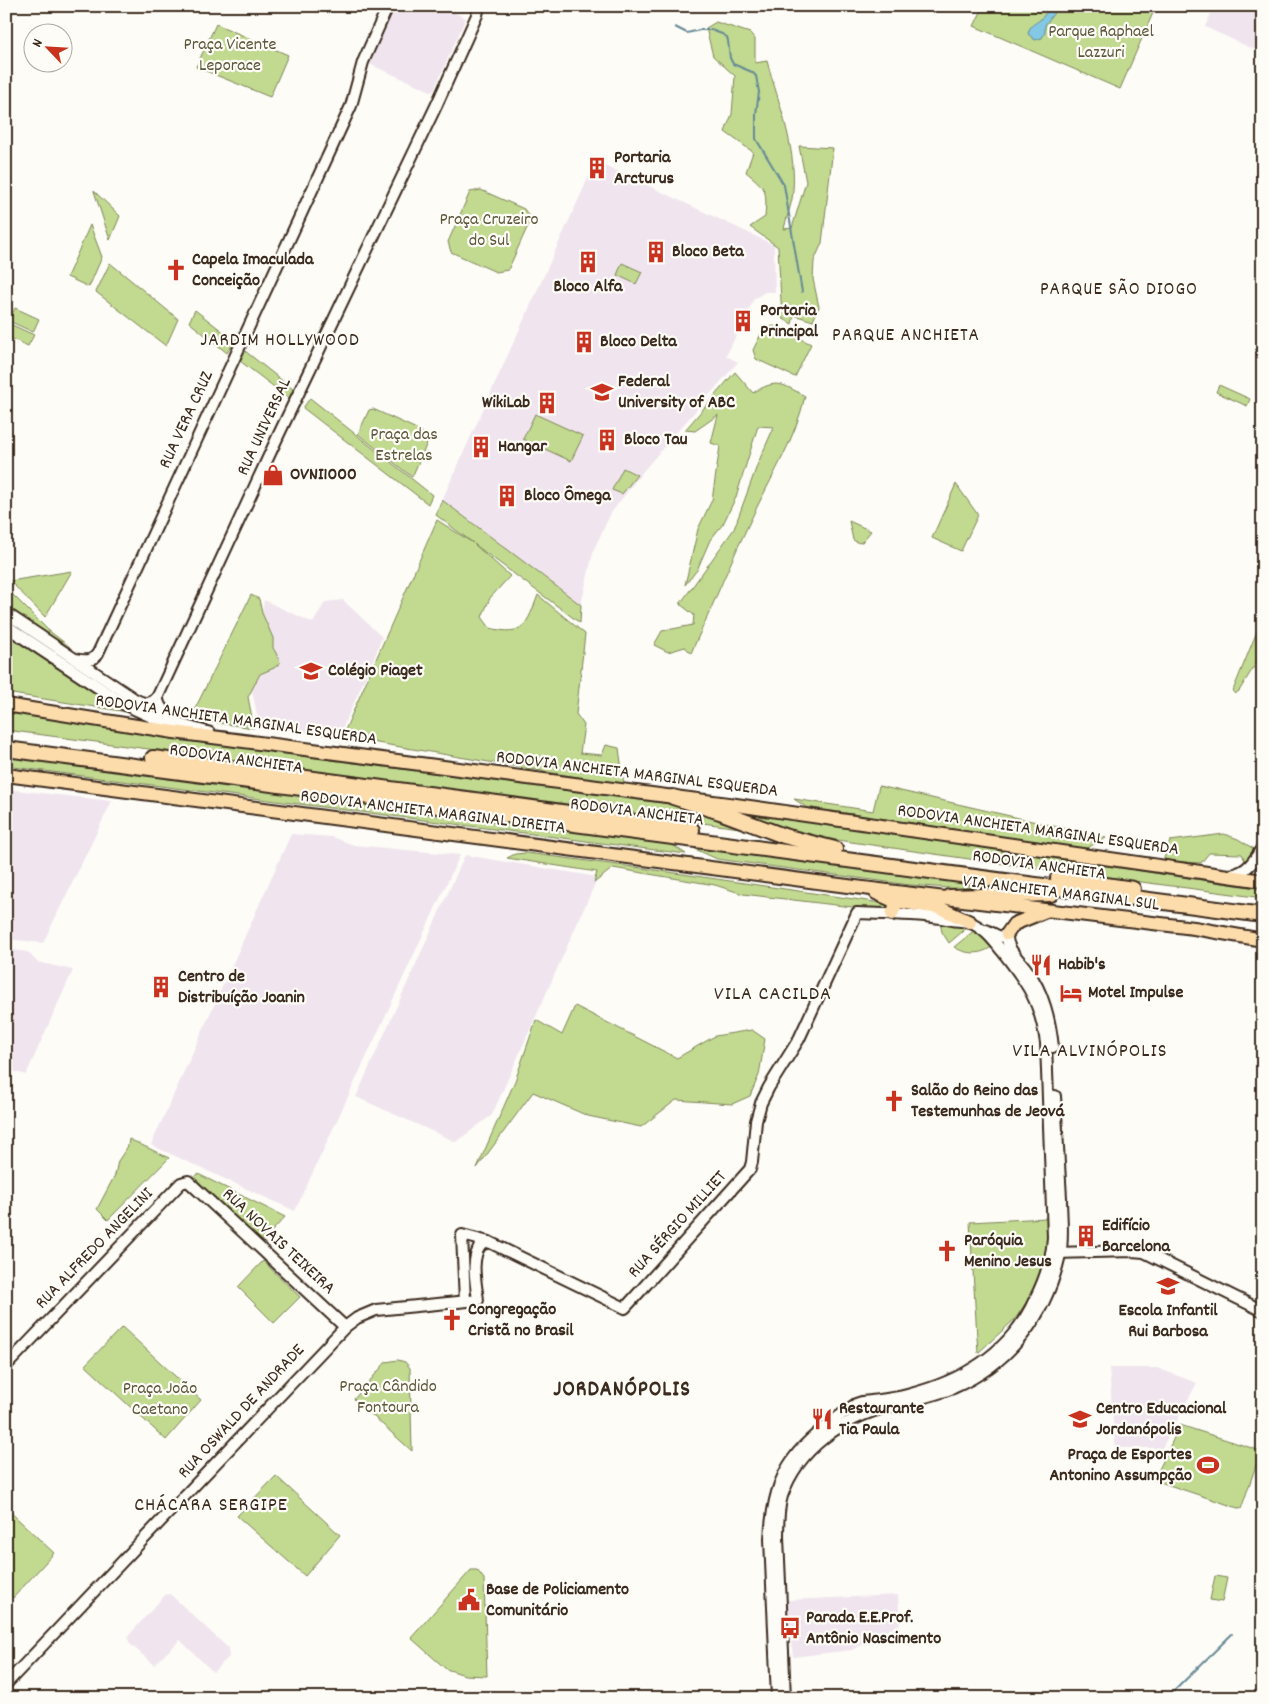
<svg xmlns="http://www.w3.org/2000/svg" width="1269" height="1704" font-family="Dekko,sans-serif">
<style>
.built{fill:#f0e5ee}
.green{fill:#c1da90;stroke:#7e8257}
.water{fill:#83c8e4;stroke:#668995}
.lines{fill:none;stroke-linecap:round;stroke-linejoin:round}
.stream{stroke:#668995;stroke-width:2}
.tertiary-casing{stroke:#3b2a1e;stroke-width:14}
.secondary-casing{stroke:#3b2a1e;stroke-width:15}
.trunk-casing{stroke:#3b2a1e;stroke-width:16}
.motorway-casing{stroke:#3b2a1e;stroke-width:18}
.tertiary{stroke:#fdfcf7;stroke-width:10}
.secondary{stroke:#fdfcf7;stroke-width:11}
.trunk{stroke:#fddcac;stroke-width:12}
.motorway{stroke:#fddcac;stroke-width:14}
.labels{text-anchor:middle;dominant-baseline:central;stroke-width:4.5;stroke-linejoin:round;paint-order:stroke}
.park-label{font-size:18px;fill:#5c563a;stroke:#fdfcf7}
.poi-label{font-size:18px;font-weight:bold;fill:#3b2a1e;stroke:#fdfcf7;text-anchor:start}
.street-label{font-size:18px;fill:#3b2a1e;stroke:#fdfcf7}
.neighbourhood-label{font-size:19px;letter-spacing:1px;fill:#3b2a1e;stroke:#fdfcf7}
.quarter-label{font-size:20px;letter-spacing:1px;fill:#3b2a1e;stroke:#fdfcf7}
.district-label{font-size:22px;font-weight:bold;letter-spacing:1px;fill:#3b2a1e;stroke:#fdfcf7}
</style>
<rect width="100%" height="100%" fill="#fdfcf7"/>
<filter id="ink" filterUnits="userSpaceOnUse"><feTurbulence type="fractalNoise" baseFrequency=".02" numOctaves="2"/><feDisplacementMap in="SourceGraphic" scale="10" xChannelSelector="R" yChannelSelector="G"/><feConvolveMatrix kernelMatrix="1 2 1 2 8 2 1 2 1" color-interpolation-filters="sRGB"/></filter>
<g filter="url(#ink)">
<!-- built -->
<g class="built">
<polygon points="395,6 440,6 466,18 433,92 369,64"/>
<polygon points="1214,6 1263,6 1263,32 1255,49 1253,49 1205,27"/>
<polygon points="596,161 774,245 775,292 765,292 754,299 726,356 738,362 644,470 611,513 594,549 581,605 442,500"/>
<polygon points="264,600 313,623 325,602 343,600 382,637 375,656 338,738 259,725 251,686"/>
<polygon points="6,789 112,801 43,943 6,939"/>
<polygon points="291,834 332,837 354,845 460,855 295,1211 151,1145"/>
<polygon points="465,855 598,877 492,1115 456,1142 356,1097"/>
<polygon points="6,949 28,952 37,962 73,970 26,1075 6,1069"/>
<polygon points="1109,1368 1157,1368 1197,1383 1162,1448 1115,1448"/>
<polygon points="170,1594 228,1648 229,1657 213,1672 180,1640 154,1665 130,1644 128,1638 130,1634 165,1595"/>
<polygon points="898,1595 900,1624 852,1650 793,1657 787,1600"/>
</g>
<!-- green -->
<g class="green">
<polygon points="984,6 1156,6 1120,89 974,26"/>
<path d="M716 22 750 33 755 39V63L767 61C779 105 799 153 792 199 790 209 786 219 784 229L792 228 806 182 799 146 833 148 822 243 814 261 813 279 819 307 813 321 794 315 792 324 782 318 778 247 750 227 765 217C767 190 767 189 746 172L753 152 725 132 732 114 735 76 713 56 706 28Z"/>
<polygon points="216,24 288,55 270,97 196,67"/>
<polygon points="481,190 524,209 531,219 508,270 496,272 451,252 448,242 470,192"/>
<polygon points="94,191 120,216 110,240"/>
<polygon points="90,225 102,257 89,287 67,277"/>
<polygon points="110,263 178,319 166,346 96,292"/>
<polygon points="622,263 642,272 636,284 617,275"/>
<polygon points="15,308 39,319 33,332 9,321"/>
<polygon points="195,310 235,341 227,353 189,322"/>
<polygon points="10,324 34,335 28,346 6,336 6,332"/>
<polygon points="774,326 811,344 795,377 756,359 753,350 764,328"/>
<polygon points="245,351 294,390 290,399 240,361"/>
<path d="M735 372 753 393C777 378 782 384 805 396 796 437 773 474 755 511 732 557 713 606 691 653L685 647 668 652 654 645 662 631 693 625 694 615 680 604 734 529 758 463 774 427 758 426 736 497 723 524 710 540 697 570 685 585 698 529 712 500 720 446 711 443 718 415 695 431 685 430Z"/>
<polygon points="1219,385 1250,399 1247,406 1216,392"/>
<polygon points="310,398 432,495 428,504 303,408"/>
<polygon points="373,409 421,431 428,441 412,477 358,434 369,410"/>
<polygon points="535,414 583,436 571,461 523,439"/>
<polygon points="623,468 637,475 622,494 612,490"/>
<polygon points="956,484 978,515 961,551 932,538"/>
<path d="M442 500 581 605 580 623 474 544 510 576 490 598 482 617 490 628C524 637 527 624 538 595L585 634 576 714 584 725 580 753 602 755 606 745 619 748 624 785 342 737 437 520 473 543 436 515Z"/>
<polygon points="849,521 871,531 862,542 859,543 853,540"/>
<polygon points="72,571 45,617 10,581"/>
<polygon points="6,588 48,630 70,647 68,652 6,608"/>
<polygon points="251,595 259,599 262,613 273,638 273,648 276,653 280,663 274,668 260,674 248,697 254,728 190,719"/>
<polygon points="1260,624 1263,625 1263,652 1239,691 1235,694 1233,692 1234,688"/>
<polygon points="6,630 127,712 6,693"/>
<polygon points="6,711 50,716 165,738 252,747 316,758 687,806 755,830 6,730"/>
<polygon points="6,756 662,842 671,844 686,854 6,766"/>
<polygon points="879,786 1106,838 1085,849 806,807 794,799 873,811"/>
<polygon points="737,811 1249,887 1263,889 1263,898 997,863 782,832"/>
<polygon points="1224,834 1238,839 1254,849 1246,863 1242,854 1209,853 1201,863 1166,861 1164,858 1170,841"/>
<polygon points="696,846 972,883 995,891 986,891 910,885 717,859 695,849"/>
<polygon points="526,853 641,868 888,904 889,907 888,910 869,909 743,894 715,885 613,868 594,883 597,872 507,858 515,854"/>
<polygon points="940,922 969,926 949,943 942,932"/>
<path d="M976 929 993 946C981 955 967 955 954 947Z"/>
<polygon points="575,1006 677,1058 715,1036 752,1030 765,1039 759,1075 750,1096 732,1104 676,1100 641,1127 588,1116 533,1092 477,1168 515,1081 536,1020 562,1035"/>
<polygon points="129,1139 169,1158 108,1220 97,1209 115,1175 118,1161 128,1146"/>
<polygon points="198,1174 285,1217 261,1243 191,1180"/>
<polygon points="1047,1218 1048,1245 1041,1270 1030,1297 1015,1319 978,1353 970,1222"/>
<polygon points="263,1261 300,1297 274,1323 238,1287"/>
<polygon points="122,1327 201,1400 166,1440 85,1365"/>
<polygon points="398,1360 405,1362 410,1368 412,1451 354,1399 386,1362"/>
<polygon points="1180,1425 1261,1451 1241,1509 1154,1480"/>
<polygon points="276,1476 340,1535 305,1576 237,1516"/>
<polygon points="6,1508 54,1553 13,1598 6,1591"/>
<polygon points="471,1570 477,1570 484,1579 487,1676 465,1675 446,1669 411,1638"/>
<polygon points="1215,1576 1227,1578 1222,1602 1210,1600"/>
</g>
<!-- water -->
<path class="water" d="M1052 6H1059L1045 25V32L1042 38 1035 40 1028 34C1030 24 1034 25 1041 19 1045 15 1048 10 1052 6Z"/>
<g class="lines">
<!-- stream -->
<g class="stream">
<polyline points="675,27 687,33 700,30 711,30 722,34 727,37 728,41 730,58 733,64 752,72 756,76 759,92 756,114 756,139 784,185 802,292"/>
<polyline points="1167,1698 1232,1634"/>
</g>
<!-- tertiary casing -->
<g class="tertiary-casing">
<g id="tertiary">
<path d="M6 613 133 698C142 703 149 706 157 698L279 434 437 104 477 15 479 6"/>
<path d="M75 659C85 661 93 662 98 653L351 106 363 62 388 6"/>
<path d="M1230 875C1247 873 1255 860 1263 846"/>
<path d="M986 930 1000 937 1007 934C1005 948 1020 960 1027 970 1044 993 1050 1020 1053 1047"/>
<polyline points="1055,1253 1132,1251 1144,1252 1263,1311"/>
<path d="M465 1301 462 1235 489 1242 625 1308 750 1169 752 1162 756 1121 761 1103 769 1087 799 1039 857 913C889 914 921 914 952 920 958 921 966 921 971 923 984 928 994 941 1002 951 1028 984 1040 1001 1046 1043L1053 1237C1052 1259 1045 1279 1035 1299 1011 1352 963 1381 907 1395 892 1399 877 1400 862 1402L856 1404C799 1445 774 1464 770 1539L777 1698"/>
<polyline points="6,1366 181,1183 188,1181 345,1327"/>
<path d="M6 1684 345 1327 357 1318 376 1310 478 1300C476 1283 470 1259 481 1245L489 1242"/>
<path d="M785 1698 778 1537C778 1523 778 1509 782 1496 798 1448 843 1418 891 1406 912 1400 933 1396 953 1388 1011 1363 1046 1316 1060 1255 1064 1239 1061 1215 1061 1198 1059 1164 1057 1130 1055 1096"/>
</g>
</g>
<!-- secondary casing -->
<g class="secondary-casing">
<g id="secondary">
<polyline points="6,626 122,703 155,718 209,733"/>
<path d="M157 698C159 710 166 714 176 719"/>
</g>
</g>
<!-- trunk casing -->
<g class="trunk-casing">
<g id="trunk">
<polyline points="6,705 174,732 736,805 1263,881"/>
<polyline points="6,775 855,887 1194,928 1263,940"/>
<polyline points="876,893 894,901 940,908 970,922"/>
<polyline points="892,914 895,907 894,901"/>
<polyline points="1007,934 1014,924 1046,911"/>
</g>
</g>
<!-- motorway casing -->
<g class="motorway-casing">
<g id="motorway">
<polyline points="6,749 1263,915"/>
<polyline points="153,758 497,803 692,830"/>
<polyline points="673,797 720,812 784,836 835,849"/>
<polyline points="1058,878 1133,889"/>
<polyline points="949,897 1051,894"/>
</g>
</g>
<!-- tertiary -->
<use href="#tertiary" class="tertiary"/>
<!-- secondary -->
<use href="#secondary" class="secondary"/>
<!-- trunk -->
<use href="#trunk" class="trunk"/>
<!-- motorway -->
<use href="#motorway" class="motorway"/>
</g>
</g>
<!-- icons -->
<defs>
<g id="building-bare" transform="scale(1.725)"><path d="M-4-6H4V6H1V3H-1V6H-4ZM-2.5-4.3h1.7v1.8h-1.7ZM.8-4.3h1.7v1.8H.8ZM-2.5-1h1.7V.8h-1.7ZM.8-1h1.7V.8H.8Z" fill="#c8321e" stroke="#fdfcf7" stroke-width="2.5" paint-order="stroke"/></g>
<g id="church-bare" transform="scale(1.725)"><path d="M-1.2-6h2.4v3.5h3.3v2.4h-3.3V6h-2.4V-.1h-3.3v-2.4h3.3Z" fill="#c8321e" stroke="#fdfcf7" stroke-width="2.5" paint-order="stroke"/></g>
<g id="university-bare" transform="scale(1.725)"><path d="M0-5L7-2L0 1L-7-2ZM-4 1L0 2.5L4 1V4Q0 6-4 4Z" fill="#c8321e" stroke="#fdfcf7" stroke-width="2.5" paint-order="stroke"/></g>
<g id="shop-bare" transform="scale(1.725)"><path d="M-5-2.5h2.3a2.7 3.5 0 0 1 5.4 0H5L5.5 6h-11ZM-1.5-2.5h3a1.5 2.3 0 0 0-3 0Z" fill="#c8321e" stroke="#fdfcf7" stroke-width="2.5" paint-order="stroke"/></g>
<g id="school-bare" transform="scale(1.725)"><path d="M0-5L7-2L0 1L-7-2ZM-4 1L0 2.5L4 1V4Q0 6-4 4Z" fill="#c8321e" stroke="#fdfcf7" stroke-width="2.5" paint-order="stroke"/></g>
<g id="restaurant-bare" transform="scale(1.725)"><path d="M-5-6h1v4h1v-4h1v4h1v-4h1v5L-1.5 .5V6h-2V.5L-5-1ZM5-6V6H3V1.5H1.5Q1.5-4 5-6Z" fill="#c8321e" stroke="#fdfcf7" stroke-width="2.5" paint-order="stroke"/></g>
<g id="hotel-bare" transform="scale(1.725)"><path d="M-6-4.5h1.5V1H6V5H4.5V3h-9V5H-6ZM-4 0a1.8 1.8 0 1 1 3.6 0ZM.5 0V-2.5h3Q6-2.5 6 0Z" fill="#c8321e" stroke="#fdfcf7" stroke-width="2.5" paint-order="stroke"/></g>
<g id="stadium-bare" transform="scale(1.725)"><path d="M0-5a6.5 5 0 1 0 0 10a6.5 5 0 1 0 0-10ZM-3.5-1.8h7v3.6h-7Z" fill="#c8321e" stroke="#fdfcf7" stroke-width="2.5" paint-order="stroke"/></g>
<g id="civic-bare" transform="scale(1.725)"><path d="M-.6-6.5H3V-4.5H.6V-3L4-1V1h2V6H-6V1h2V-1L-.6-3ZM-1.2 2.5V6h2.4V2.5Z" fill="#c8321e" stroke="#fdfcf7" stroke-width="2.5" paint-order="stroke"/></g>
<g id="bus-bare" transform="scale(1.725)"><path d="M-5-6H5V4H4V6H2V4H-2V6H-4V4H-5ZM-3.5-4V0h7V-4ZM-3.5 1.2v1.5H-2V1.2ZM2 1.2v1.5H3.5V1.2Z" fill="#c8321e" stroke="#fdfcf7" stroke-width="2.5" paint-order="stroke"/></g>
</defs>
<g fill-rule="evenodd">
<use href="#building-bare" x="597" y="168"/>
<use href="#building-bare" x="656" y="252"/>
<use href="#building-bare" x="588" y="262"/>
<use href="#church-bare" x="176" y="270"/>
<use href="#building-bare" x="743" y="321"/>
<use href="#building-bare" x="584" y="342"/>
<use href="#university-bare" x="602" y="392"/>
<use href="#building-bare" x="547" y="403"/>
<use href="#building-bare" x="607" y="440"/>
<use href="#building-bare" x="481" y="447"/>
<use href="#shop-bare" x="273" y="475"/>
<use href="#building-bare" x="507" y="496"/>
<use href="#school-bare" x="311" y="671"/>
<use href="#restaurant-bare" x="1041" y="965"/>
<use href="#building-bare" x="161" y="987"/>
<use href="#hotel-bare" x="1071" y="993"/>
<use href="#church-bare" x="894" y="1101"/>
<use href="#building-bare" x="1086" y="1236"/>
<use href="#church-bare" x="947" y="1251"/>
<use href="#school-bare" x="1168" y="1286"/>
<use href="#church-bare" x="452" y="1320"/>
<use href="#restaurant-bare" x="822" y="1419"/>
<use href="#school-bare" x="1080" y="1419"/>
<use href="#stadium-bare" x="1208" y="1465"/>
<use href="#civic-bare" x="469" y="1600"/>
<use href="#bus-bare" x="790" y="1628"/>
</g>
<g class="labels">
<!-- park labels -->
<g class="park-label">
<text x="1101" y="32">Parque Raphael<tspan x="1101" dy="21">Lazzuri</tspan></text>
<text x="230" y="45">Praça Vicente<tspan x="230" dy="21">Leporace</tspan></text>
<text x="489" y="220">Praça Cruzeiro<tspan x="489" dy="21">do Sul</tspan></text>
<text x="404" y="435">Praça das<tspan x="404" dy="21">Estrelas</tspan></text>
<text x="388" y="1387">Praça Cândido<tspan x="388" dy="21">Fontoura</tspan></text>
<text x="160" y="1389">Praça João<tspan x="160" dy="21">Caetano</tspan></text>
</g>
<!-- poi labels -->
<g class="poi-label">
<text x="614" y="158">Portaria<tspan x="614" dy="21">Arcturus</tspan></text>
<text x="672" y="252">Bloco Beta</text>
<text x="192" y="260">Capela Imaculada<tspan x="192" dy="21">Conceição</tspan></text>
<text x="588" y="287" text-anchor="middle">Bloco Alfa</text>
<text x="760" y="311">Portaria<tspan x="760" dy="21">Principal</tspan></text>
<text x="600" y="342">Bloco Delta</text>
<text x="618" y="382">Federal<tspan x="618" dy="21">University of ABC</tspan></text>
<text x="530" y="403" text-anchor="end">WikiLab</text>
<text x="624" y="440">Bloco Tau</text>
<text x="498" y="447">Hangar</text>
<text x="290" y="475">OVNI1000</text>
<text x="524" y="496">Bloco Ômega</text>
<text x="328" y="671">Colégio Piaget</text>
<text x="1058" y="965">Habib's</text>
<text x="178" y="977">Centro de<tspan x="178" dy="21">Distribuíção Joanin</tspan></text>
<text x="1088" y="993">Motel Impulse</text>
<text x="911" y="1091">Salão do Reino das<tspan x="911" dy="21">Testemunhas de Jeová</tspan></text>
<text x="1102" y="1226">Edifício<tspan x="1102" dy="21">Barcelona</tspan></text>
<text x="964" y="1241">Paróquia<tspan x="964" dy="21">Menino Jesus</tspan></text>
<text x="468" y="1310">Congregação<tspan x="468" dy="21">Cristã no Brasil</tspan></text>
<text x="1168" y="1311" text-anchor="middle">Escola Infantil<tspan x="1168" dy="21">Rui Barbosa</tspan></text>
<text x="839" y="1409">Restaurante<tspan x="839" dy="21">Tia Paula</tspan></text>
<text x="1096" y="1409">Centro Educacional<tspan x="1096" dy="21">Jordanópolis</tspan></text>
<text x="1192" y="1455" text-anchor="end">Praça de Esportes<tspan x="1192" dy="21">Antonino Assumpção</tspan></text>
<text x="486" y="1590">Base de Policiamento<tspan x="486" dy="21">Comunitário</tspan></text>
<text x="806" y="1618">Parada E.E.Prof.<tspan x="806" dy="21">Antônio Nascimento</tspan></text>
</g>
<!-- street labels -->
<g class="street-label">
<text transform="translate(187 420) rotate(-65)">RUA VERA CRUZ</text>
<text transform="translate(265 427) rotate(-65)">RUA UNIVERSAL</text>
<text transform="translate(236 721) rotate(8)">RODOVIA ANCHIETA MARGINAL ESQUERDA</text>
<text transform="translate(236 760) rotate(8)">RODOVIA ANCHIETA</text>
<text transform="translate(637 775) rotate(7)">RODOVIA ANCHIETA MARGINAL ESQUERDA</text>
<text transform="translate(433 813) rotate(7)">RODOVIA ANCHIETA MARGINAL DIREITA</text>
<text transform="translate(637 813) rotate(7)">RODOVIA ANCHIETA</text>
<text transform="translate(1038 831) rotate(8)">RODOVIA ANCHIETA MARGINAL ESQUERDA</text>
<text transform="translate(1039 866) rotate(8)">RODOVIA ANCHIETA</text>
<text transform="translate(1061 894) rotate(7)">VIA ANCHIETA MARGINAL SUL</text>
<text transform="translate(678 1225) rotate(-48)">RUA SÉRGIO MILLIET</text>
<text transform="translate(278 1242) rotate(43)">RUA NOVAIS TEIXEIRA</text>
<text transform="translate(95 1249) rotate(-46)">RUA ALFREDO ANGELINI</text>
<text transform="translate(242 1412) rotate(-47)">RUA OSWALD DE ANDRADE</text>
</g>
<!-- neighbourhood labels -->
<g class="neighbourhood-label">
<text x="1119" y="290">PARQUE SÃO DIOGO</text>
<text x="906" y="336">PARQUE ANCHIETA</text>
<text x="280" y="341">JARDIM HOLLYWOOD</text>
</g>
<!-- quarter labels -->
<g class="quarter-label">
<text x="773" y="995">VILA CACILDA</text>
<text x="1090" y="1052">VILA ALVINÓPOLIS</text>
<text x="211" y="1506">CHÁCARA SERGIPE</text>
</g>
<!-- district labels -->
<g class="district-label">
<text x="622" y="1390">JORDANÓPOLIS</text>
</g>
</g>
<!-- margin -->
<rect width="1269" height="1704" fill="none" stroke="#fdfcf7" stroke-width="25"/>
<rect x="12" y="12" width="1244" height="1679" fill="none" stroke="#3b2a1e" stroke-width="2" filter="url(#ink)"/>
<!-- north arrow -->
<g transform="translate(48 48) rotate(295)"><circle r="24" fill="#fdfcf7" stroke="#afa8a0"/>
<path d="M0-4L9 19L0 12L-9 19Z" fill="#c8321e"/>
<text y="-8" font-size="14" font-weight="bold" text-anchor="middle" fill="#3b2a1e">N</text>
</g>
</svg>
